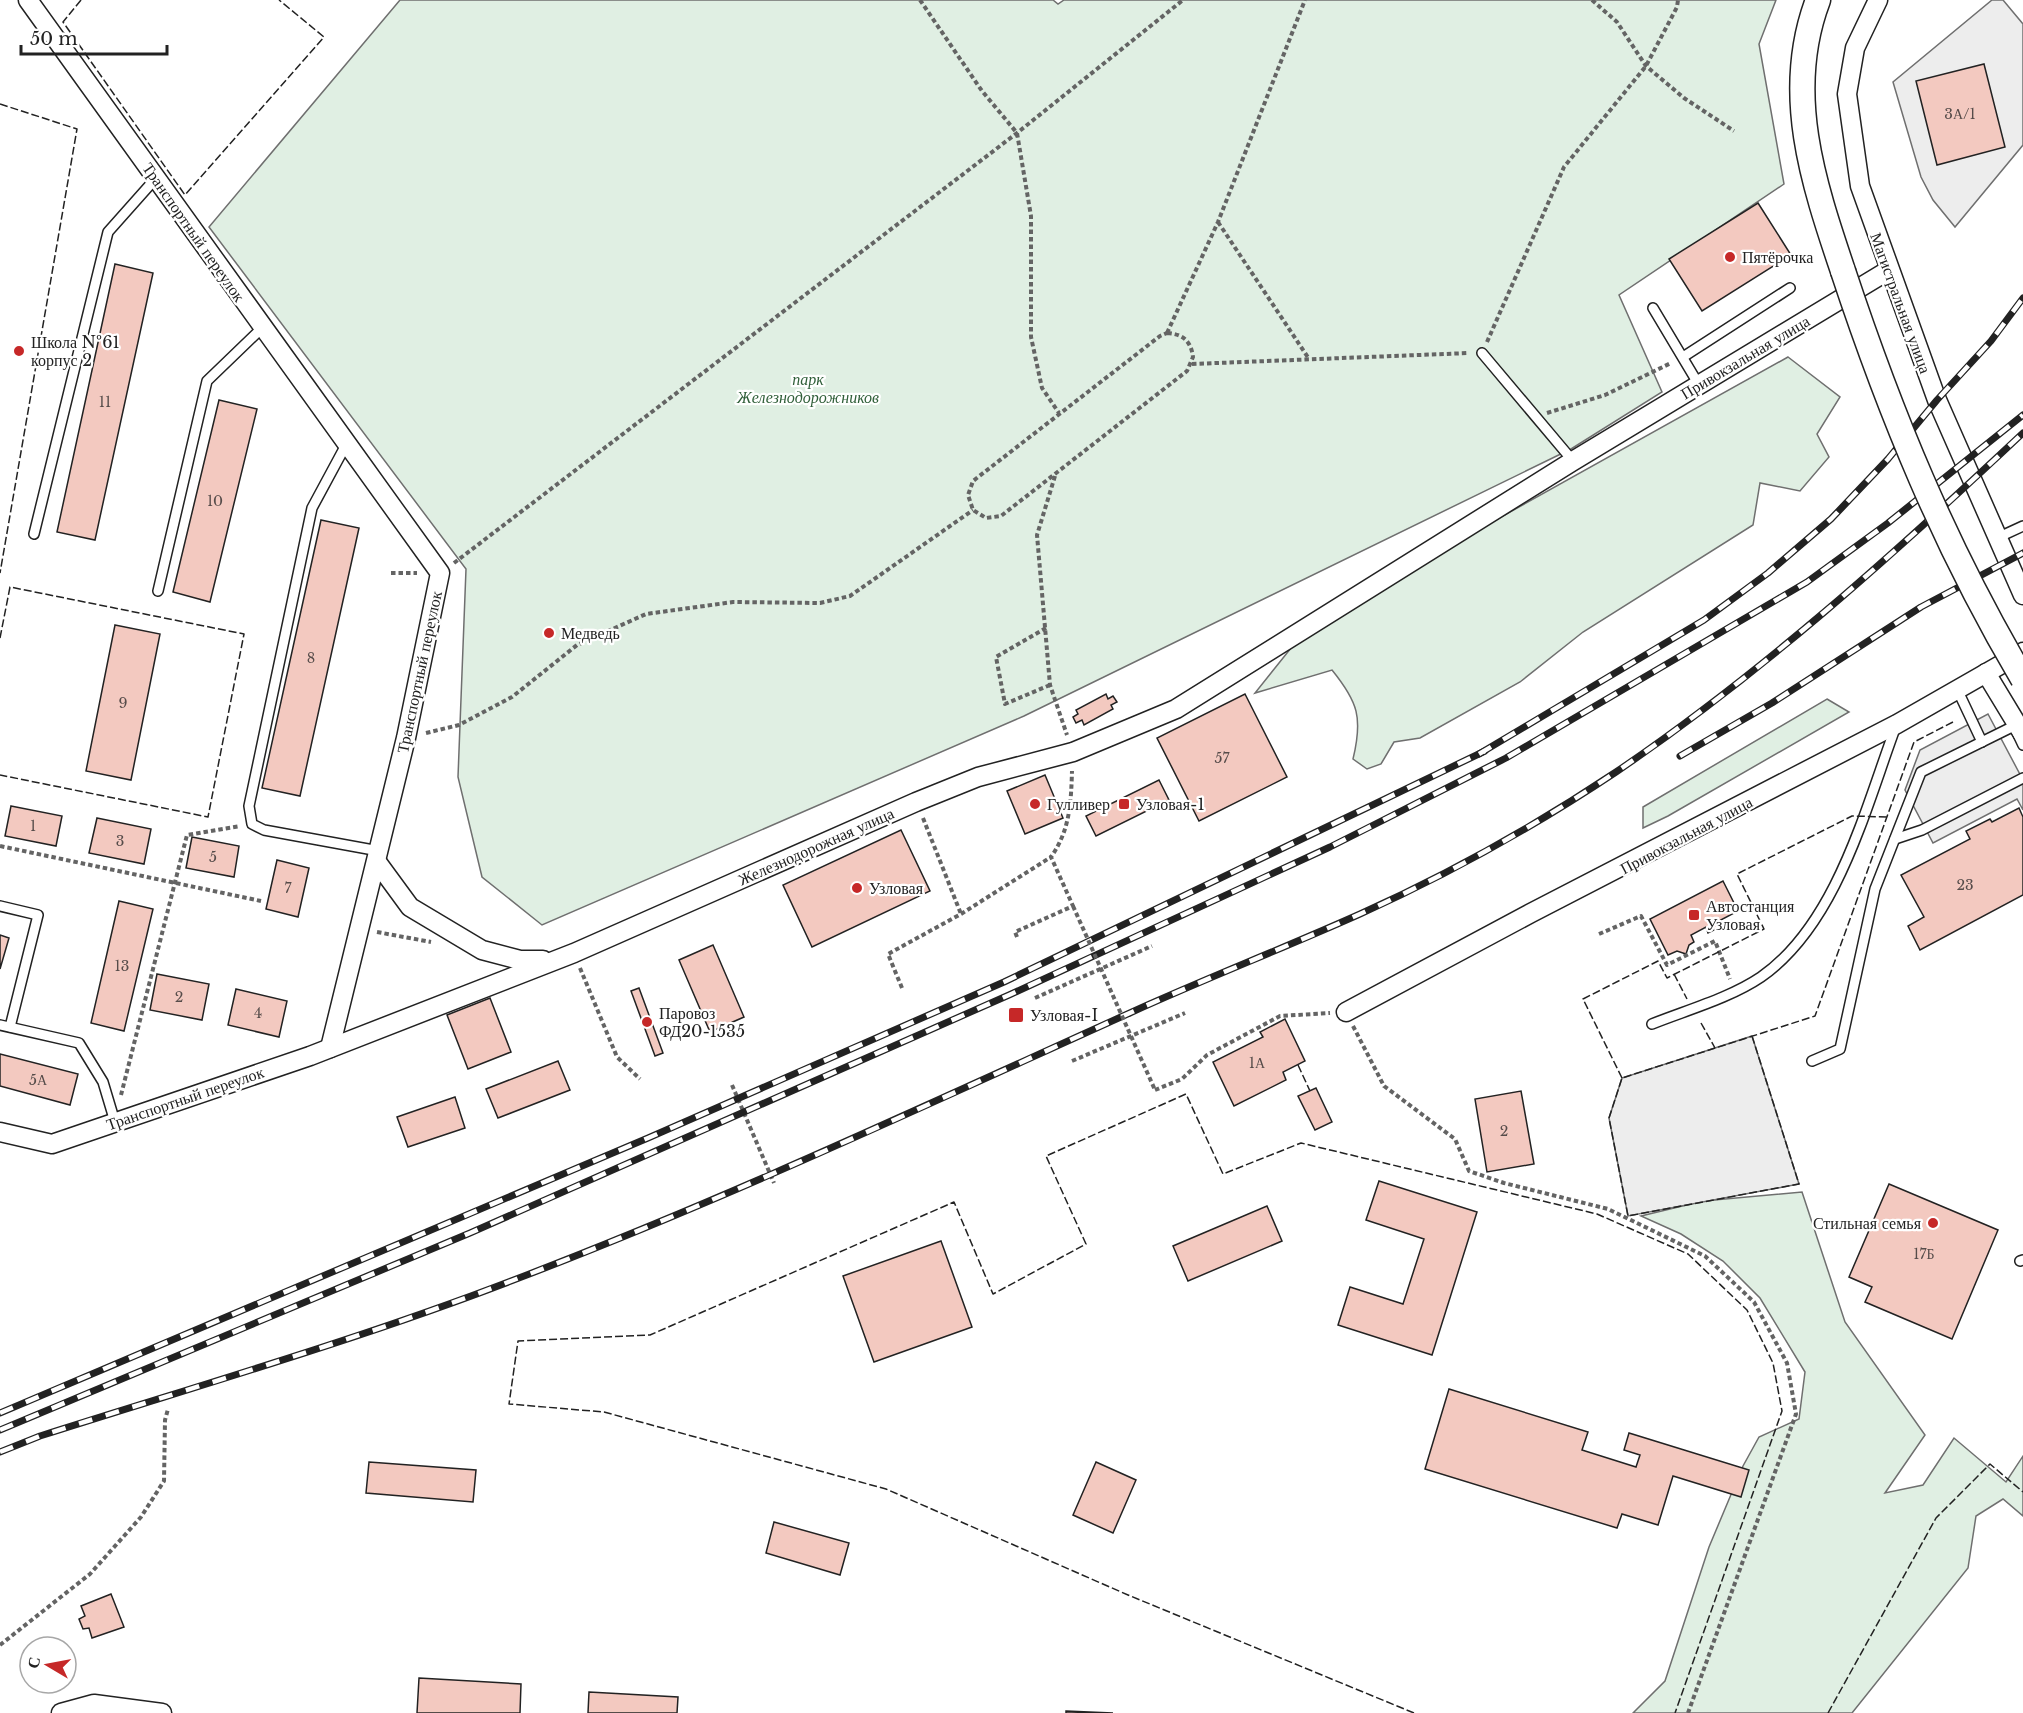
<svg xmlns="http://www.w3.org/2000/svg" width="2023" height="1713" font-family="'Libre Baskerville',serif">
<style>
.green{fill:#e0efe3;stroke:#6f6f6f;stroke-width:1.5}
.parking{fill:#ededed;stroke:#6f6f6f;stroke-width:1.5}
.building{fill:#f3c9c0;stroke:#222;stroke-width:1.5}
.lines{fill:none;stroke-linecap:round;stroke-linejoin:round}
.lane-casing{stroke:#222;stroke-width:12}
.street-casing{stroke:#222;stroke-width:21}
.secondary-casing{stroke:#222;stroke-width:27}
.path{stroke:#646464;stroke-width:4;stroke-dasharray:4.5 3;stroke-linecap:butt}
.lane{stroke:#fff;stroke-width:9}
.street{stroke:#fff;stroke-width:18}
.secondary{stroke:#fff;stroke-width:24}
.rail-casing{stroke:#222;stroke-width:7}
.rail{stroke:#fff;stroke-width:4.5;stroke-dasharray:14;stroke-linecap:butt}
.secondary-bridge-casing{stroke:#222;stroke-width:27;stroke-linecap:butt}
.path-bridge{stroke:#646464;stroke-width:4;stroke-dasharray:4.5 3;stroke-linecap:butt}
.secondary-bridge{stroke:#fff;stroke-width:24}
.fence{stroke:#222;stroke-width:1.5;stroke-dasharray:8 3;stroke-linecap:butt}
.poi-dot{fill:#c62828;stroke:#fff;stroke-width:2}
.labels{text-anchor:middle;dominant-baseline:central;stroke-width:4.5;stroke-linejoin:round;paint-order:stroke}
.number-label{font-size:14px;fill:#564c4a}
.street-label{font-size:16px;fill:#222;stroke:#fff}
.poi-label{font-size:16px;fill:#222;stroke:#fff;text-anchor:start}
.park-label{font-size:16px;font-style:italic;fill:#2f5e38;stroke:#fff}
</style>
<rect width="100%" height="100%" fill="#fff"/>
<!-- green -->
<g class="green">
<polygon points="400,0 1053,0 1058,4 1064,0 1776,0 1759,44 1784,184 1619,295 1662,392 1571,449 1024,716 542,925 482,877 458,777 466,569 209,227"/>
<path d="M1788 357 1840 397 1817 434 1829 457 1800 491 1760 483 1753 525 1583 632 1520 682 1420 738 1394 742 1381 764 1367 769 1353 759C1363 718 1358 702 1332 670L1255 693 1311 623Z"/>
<polygon points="1827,699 1849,712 1668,816 1643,828 1643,807"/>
<polygon points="1802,1192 1845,1322 1925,1435 1885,1493 1923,1485 1954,1438 2006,1482 2023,1456 2023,1516 2003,1499 1976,1516 1968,1568 1852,1713 1633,1713 1665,1681 1709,1547 1743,1466 1759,1437 1799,1419 1805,1372 1760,1298 1723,1261 1681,1234 1641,1216 1703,1201"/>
</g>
<!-- parking -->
<g class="parking">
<polygon points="1992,0 2003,0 2023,24 2023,145 1955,227 1933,200 1921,177 1893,82"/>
<polygon points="1988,714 2023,780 2023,810 2017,799 1933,843 1905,790 1920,750"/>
<polygon points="1752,1036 1799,1184 1628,1216 1609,1118 1622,1078"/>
</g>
<!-- building -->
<g class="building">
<polygon points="1984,64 2005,147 1937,165 1916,81"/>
<polygon points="1758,203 1791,255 1702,311 1669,259"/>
<polygon points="115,264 153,273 95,540 57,532"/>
<polygon points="219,400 257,409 210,602 173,592"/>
<polygon points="321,520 359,528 300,796 262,788"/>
<polygon points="115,625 160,634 131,780 86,771"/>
<polygon points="1106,694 1108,699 1113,696 1117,702 1111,705 1113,709 1084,725 1082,720 1076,723 1073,717 1078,714 1076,710"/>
<polygon points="1245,694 1287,777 1199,821 1157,738"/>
<polygon points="1045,775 1063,818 1025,834 1007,791"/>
<polygon points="1159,780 1169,800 1096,836 1086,816"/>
<polygon points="11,806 62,816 56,846 5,836"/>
<polygon points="2019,808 2023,817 2023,895 1920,950 1908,926 1924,917 1901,875 1970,839 1966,831 1990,819 1992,822"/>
<polygon points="97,818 151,829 144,864 89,853"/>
<polygon points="901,830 930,891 812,947 783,885"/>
<polygon points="192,837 239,846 234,877 186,868"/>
<polygon points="277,860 309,868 298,917 266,909"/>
<polygon points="1723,881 1738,911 1715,923 1718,928 1708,933 1706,927 1691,935 1694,942 1689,945 1686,954 1677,951 1668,955 1650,919"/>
<polygon points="119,901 153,909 124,1031 91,1023"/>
<polygon points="0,935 9,938 0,969"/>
<polygon points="713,945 744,1017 710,1032 679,960"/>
<polygon points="157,974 209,984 202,1020 150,1010"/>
<polygon points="639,988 663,1053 655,1056 631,991"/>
<polygon points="236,989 287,1001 279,1037 228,1025"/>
<polygon points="490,998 511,1052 468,1069 447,1015"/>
<polygon points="1285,1019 1305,1061 1283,1072 1286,1080 1234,1106 1213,1062 1263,1037 1260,1032"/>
<polygon points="0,1054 78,1074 70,1105 0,1086"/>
<polygon points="558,1061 570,1090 498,1118 486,1089"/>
<polygon points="1316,1088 1332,1122 1315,1130 1298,1096"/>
<polygon points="1521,1091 1534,1164 1487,1172 1475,1099"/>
<polygon points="455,1097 465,1128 408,1147 397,1117"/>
<polygon points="1379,1181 1477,1212 1432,1355 1338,1325 1350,1287 1403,1304 1424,1239 1366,1220"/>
<polygon points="1889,1184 1998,1230 1952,1339 1865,1302 1872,1287 1849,1277"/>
<polygon points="1267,1206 1282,1241 1188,1281 1173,1246"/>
<polygon points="941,1241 972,1327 874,1362 843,1276"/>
<polygon points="1449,1389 1588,1432 1582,1450 1636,1467 1640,1455 1624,1450 1629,1433 1749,1470 1741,1497 1673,1476 1658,1525 1622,1514 1617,1528 1425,1469"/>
<polygon points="369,1462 476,1470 473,1502 366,1493"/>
<polygon points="1096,1462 1136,1480 1113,1533 1073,1515"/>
<polygon points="774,1522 849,1543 840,1575 766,1553"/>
<polygon points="111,1594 124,1627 92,1638 89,1628 83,1629 79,1619 85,1616 81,1606"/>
<polygon points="419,1678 521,1684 520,1713 417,1713"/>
<polygon points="589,1692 678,1697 677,1713 588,1713"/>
<polygon points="1066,1711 1113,1713 1066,1713"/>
</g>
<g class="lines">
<!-- lane casing -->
<g class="lane-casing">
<g id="lane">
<polyline points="1653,308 1699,385"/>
<polyline points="1482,353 1573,461"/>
<polyline points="1683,357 1790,288"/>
<polyline points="347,443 312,508 249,806 252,824 264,830 379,851"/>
<polyline points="34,534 108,232 156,178"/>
<polyline points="1997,538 2023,526"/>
<polyline points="158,591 207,381 262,328"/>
<polyline points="1957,689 1982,742"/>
<polyline points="1895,839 1922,830 2023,778"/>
<polyline points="0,906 38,915 10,1027"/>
<path d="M1652 1024C1687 1010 1730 998 1761 977 1837 924 1865 809 1896 726"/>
<polyline points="0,1025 79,1043 103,1082 115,1122"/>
<polyline points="1812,1061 1840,1049 1875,889 1921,772 2014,726 2023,745"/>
<polyline points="2020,1261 2023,1260"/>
</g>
</g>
<!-- street casing -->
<g class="street-casing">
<g id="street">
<polyline points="28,0 440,573 406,738 330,1048"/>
<polyline points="1878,0 1855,48 1847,94 1860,186 1937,400 2023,595"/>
<polyline points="1986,673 2023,734"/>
<polyline points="377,862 410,907 482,950 520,960 543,960"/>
<polyline points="1346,1012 1531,913 1897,724 2023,652"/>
<polyline points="0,1132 52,1144 310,1056 574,953 916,802 978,777 1073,752 1176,709 1573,461 1889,270"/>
<polyline points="61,1713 94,1704 162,1713"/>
</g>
</g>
<!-- secondary casing -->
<g class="secondary-casing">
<path id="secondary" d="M1818 0C1783 92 1813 182 1843 271"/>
</g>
<!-- path -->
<g class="path">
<polyline points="920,0 982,91 1017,133 1031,216 1031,337 1042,388 1059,413"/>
<polyline points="1592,0 1617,22 1646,66 1684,98 1734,131"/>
<polyline points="1218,222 1309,359"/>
<path d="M1167 333C1183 334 1191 341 1193 357L1187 371 1001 516 986 518 973 510 968 495 973 481 1160 336Z"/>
<polyline points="1167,333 1218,222 1305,0"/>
<polyline points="1487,342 1564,167 1646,66 1677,7 1678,0"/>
<polyline points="1192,364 1469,353"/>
<polyline points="1547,413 1605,395 1671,363"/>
<polyline points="1055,476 1037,535 1050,685 1067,735"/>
<polyline points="454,563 1017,133 1183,0"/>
<polyline points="391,573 417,573"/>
<polyline points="1046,628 996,657 1005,704 1050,685"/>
<polyline points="426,733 459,725 512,697 577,645 646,614 733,602 820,603 850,596 973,510"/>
<polyline points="923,818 961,914"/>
<polyline points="0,846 261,901"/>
<polyline points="377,932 431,942"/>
<polyline points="1599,934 1641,916 1667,965 1715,941 1730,979"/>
<path d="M1017 937 1015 932 1073 906 1051 857C1070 830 1071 803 1072 771"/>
<polyline points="580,968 617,1057 640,1079"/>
<polyline points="902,988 888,954 961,914 1051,857"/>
<polyline points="1035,998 1152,946"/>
<polyline points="1353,1026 1384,1086 1455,1139 1469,1171 1504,1183 1608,1209 1705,1256 1754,1302 1787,1363 1796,1414 1688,1713"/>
<polyline points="1072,1061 1185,1013"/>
<polyline points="732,1085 774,1183"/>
<polyline points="1155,1090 1182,1079 1207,1055 1280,1016 1330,1013"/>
<polyline points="121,1095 187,835 240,826"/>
<polyline points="0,1645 90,1574 141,1517 164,1481 165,1420 168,1409"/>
</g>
<!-- lane -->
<use href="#lane" class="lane"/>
<!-- street -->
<use href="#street" class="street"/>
<!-- secondary -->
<use href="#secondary" class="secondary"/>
<!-- rail casing -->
<g class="rail-casing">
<g id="rail">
<polyline points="1479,754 1704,620 1768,573 1831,519 1888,459 1937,400 1991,341 2023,298"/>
<polyline points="1680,756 1772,703 1921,607 2023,553"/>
<polyline points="0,1413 648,1138 1004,982 1485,751"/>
<polyline points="0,1430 470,1233 1009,995 1330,847 1506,758 1807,582 1888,523 2023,415"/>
<path d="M0 1452 40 1436C197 1386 357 1340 511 1281 722 1201 926 1105 1132 1012 1207 978 1284 948 1360 914 1449 874 1535 826 1616 772 1762 673 1894 554 2023 433"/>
</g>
</g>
<!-- rail -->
<use href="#rail" class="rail"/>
<!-- secondary-bridge casing -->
<g class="secondary-bridge-casing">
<path id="secondary-bridge" d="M1843 271C1891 416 1945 547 2023 679"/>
</g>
<!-- path-bridge -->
<polyline class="path-bridge" points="1073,906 1155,1090"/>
<!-- secondary-bridge -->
<use href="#secondary-bridge" class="secondary-bridge"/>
<!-- fence -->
<g class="fence">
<polyline points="81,0 63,22 185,195 324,37 279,0"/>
<polyline points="0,104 77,129 0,573"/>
<polyline points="0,638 10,587 244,634 208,817 0,775"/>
<polyline points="1674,974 1687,999"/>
<polyline points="1701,1023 1715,1048"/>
<polyline points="1752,1036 1799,1184 1628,1216 1609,1118 1622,1078 1815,1016 1914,742 1953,722"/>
<polyline points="1298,1065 1310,1091"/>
<polyline points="1622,1078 1583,999 1658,961 1667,978 1764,929 1737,874 1852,816 1887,817"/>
<polyline points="1414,1713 1128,1595 886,1489 604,1412 509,1404 518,1341 650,1335 954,1202 993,1294 1086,1244 1046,1156 1186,1094 1223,1174 1301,1143 1597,1214 1688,1254 1747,1310 1773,1363 1782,1411 1675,1713"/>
<polyline points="1828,1713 1936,1518 1990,1464 2023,1492"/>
</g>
</g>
<!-- markers -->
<g class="poi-dot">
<circle cx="1730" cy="257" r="6"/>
<circle cx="19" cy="351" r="6"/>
<circle cx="549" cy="633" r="6"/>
<circle cx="1035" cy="804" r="6"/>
<rect x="1118" y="798" width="12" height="12" rx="3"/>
<circle cx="857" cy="888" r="6"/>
<rect x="1688" y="909" width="12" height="12" rx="3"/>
<rect x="1008" y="1007" width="16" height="16" rx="3"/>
<circle cx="647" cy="1022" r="6"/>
<circle cx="1933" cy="1223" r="6"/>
</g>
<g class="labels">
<!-- number labels -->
<g class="number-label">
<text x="1960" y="114">3А/1</text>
<text x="105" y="402">11</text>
<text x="215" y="501">10</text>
<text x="311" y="658">8</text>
<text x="123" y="703">9</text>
<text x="1222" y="758">57</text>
<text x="33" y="826">1</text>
<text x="120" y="841">3</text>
<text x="213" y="857">5</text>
<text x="1965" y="885">23</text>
<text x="288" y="888">7</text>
<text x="122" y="966">13</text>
<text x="179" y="997">2</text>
<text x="258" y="1013">4</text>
<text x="1257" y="1063">1А</text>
<text x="38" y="1080">5А</text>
<text x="1504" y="1131">2</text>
<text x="1924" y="1254">17Б</text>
</g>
<!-- street labels -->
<g class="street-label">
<text transform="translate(194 232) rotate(55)">Транспортный переулок</text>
<text transform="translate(1901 303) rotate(70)">Магистральная улица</text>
<text transform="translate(1745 357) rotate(-31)">Привокзальная улица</text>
<text transform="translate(419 672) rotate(-78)">Транспортный переулок</text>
<text transform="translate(1686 835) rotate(-28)">Привокзальная улица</text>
<text transform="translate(816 846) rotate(-24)">Железнодорожная улица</text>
<text transform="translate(185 1098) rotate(-19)">Транспортный переулок</text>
</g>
<!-- poi labels -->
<g class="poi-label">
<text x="1742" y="257">Пятёрочка</text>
<text x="31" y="342">Школа №61<tspan x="31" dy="18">корпус 2</tspan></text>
<text x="561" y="633">Медведь</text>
<text x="1047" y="804">Гулливер</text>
<text x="1136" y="804">Узловая-1</text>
<text x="869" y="888">Узловая</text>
<text x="1706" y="906">Автостанция<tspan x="1706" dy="18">Узловая</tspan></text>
<text x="659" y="1013">Паровоз<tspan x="659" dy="18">ФД20-1535</tspan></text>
<text x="1030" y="1015">Узловая-I</text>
<text x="1921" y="1223" text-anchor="end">Стильная семья</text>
</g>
<!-- park labels -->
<g class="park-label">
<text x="808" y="379">парк<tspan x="808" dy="18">Железнодорожников</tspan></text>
</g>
</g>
<!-- north arrow -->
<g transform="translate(48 1665) rotate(280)"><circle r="28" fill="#ffffff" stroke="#a7a7a7" stroke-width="1.5"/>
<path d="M0-4.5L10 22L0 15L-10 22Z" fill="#c62828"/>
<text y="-9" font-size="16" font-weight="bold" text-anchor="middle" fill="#222222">С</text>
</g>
<!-- scale -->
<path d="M21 45v9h146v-9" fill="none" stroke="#222222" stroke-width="3"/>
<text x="30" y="45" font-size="18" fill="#222222" stroke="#ffffff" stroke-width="4.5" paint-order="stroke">50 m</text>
</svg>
